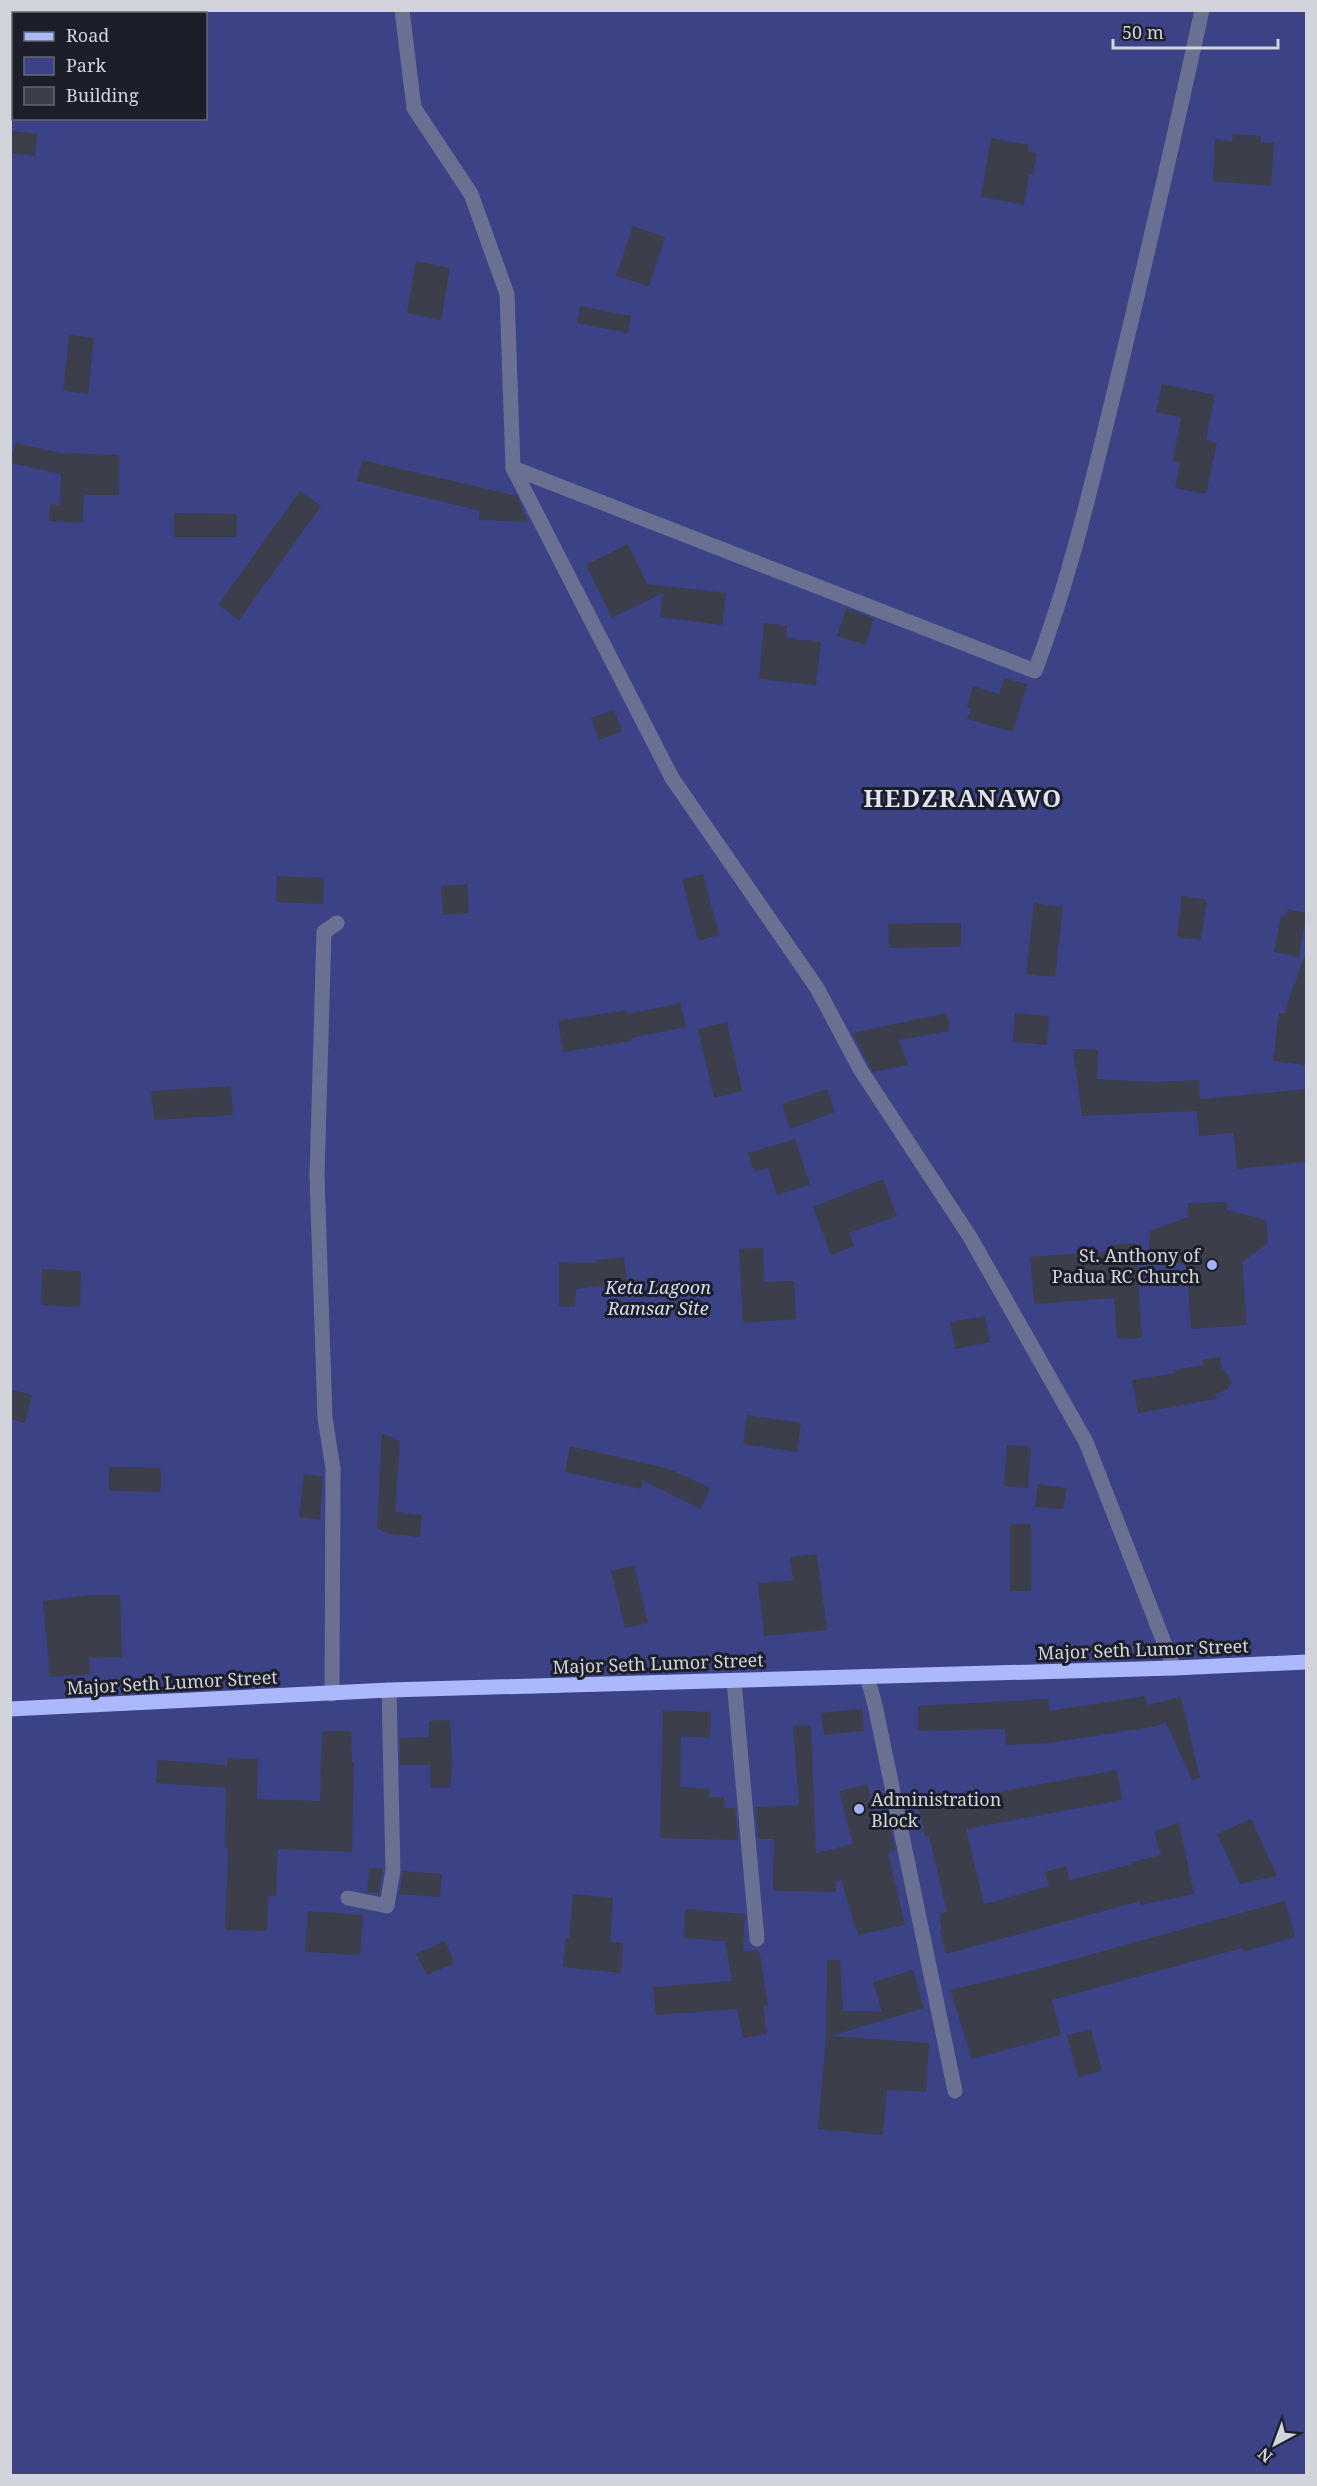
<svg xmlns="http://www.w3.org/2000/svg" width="1317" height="2486" font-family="'Noto Serif',serif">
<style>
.green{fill:#3b4286;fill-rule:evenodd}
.building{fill:#3c3f4b}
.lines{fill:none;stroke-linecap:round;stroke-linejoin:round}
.minor{stroke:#6a7091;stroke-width:15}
.major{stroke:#abb8fb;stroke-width:15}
.poi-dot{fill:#a4b2fc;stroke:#1c1e2a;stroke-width:2}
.labels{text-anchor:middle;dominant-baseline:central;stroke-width:6;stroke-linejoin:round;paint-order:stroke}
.poi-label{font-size:18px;fill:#d2d4db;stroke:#1c1e2a;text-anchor:end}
.park-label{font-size:18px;font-style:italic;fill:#d8ddf2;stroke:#1c1e2a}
.street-label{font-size:18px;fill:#d2d4db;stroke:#1c1e2a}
.district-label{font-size:24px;font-weight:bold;letter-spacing:1.5px;fill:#e0e3f2;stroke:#1c1e2a}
</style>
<rect width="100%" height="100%" fill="#252834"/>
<!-- green -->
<path class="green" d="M11 11H1306V2475L11 2476ZM14 14H206V118H14Z"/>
<!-- building -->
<g class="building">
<polygon points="10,131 37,134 35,156 10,153"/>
<polygon points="1233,134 1261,136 1261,142 1274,143 1271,186 1213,181 1215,139 1232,141"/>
<polygon points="991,138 1029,145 1028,152 1037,153 1033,175 1029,174 1024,205 981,197"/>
<polygon points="633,226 665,237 649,286 616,276"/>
<polygon points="416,261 450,268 441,320 407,313"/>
<polygon points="580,306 631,316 628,333 577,323"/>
<polygon points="69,335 94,338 88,394 63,391"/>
<polygon points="1162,384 1215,395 1206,440 1217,442 1206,494 1175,488 1180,462 1173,461 1181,417 1156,412"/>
<polygon points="15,443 61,453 119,455 119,495 84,495 82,523 49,521 50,504 60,505 61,474 11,463"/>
<polygon points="362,460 517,496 528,522 479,520 480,511 357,481"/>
<polygon points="300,491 321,506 239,620 218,605"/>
<polygon points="174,513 237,514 237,537 174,537"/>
<polygon points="628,544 647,584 726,593 722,625 660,617 663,593 612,618 586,565"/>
<polygon points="846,608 874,619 865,645 837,636"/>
<polygon points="764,623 787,626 786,638 821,642 816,685 759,679"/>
<polygon points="1004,678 1027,684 1013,732 967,719 971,709 967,707 973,686 999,694"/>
<polygon points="614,710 622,731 599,740 591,718"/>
<polygon points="703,874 719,935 698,941 682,879"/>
<polygon points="277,876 324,878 323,904 276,902"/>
<polygon points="467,884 469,913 443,915 441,886"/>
<polygon points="1182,896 1207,900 1201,940 1177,937"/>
<polygon points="1034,903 1063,907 1055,977 1026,974"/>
<polygon points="1288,909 1306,913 1299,957 1274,952 1281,916 1286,917"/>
<polygon points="961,923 961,947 889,948 888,924"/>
<polygon points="1304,957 1306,957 1306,1065 1273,1061 1279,1013 1284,1013"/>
<polygon points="681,1003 686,1027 631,1038 632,1041 563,1052 558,1021 627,1010 627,1014"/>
<polygon points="947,1013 950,1031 899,1040 908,1065 873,1072 852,1033"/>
<polygon points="1015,1013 1049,1016 1047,1045 1013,1042"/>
<polygon points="727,1022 742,1091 714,1098 698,1029"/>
<polygon points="1073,1049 1098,1050 1097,1079 1154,1082 1199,1080 1200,1099 1306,1089 1306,1162 1237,1169 1233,1133 1199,1136 1197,1111 1082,1116"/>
<polygon points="231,1086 233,1115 154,1120 151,1091"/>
<polygon points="827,1089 835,1112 790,1129 782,1104"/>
<polygon points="795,1139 810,1185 777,1195 768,1168 754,1172 748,1153"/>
<polygon points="883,1179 897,1216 849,1233 854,1246 831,1255 813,1207"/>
<polygon points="1227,1202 1227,1210 1266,1220 1268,1243 1242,1262 1247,1325 1191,1329 1187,1267 1149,1249 1150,1231 1188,1217 1188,1203"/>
<polygon points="1135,1243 1142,1338 1117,1339 1114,1298 1034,1304 1030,1257 1110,1251 1110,1245"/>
<polygon points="763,1248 764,1282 794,1281 796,1319 743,1323 739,1249"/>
<polygon points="624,1257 627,1283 576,1289 575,1307 559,1306 559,1262 596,1263 596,1260"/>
<polygon points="42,1269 81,1271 80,1307 41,1305"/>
<polygon points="985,1316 990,1342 955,1349 950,1322"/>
<polygon points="1220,1357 1222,1369 1229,1376 1231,1383 1227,1390 1215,1394 1216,1399 1138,1413 1132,1380 1176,1373 1175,1370 1203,1365 1202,1360"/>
<polygon points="10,1389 32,1395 25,1423 10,1419"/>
<polygon points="747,1415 801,1423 797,1452 743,1444"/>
<polygon points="382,1433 400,1441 395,1512 422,1515 420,1537 388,1534 377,1528"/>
<polygon points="1007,1445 1031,1447 1028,1488 1004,1486"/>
<polygon points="570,1446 670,1469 710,1488 701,1509 643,1481 641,1489 565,1472"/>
<polygon points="109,1467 161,1468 161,1492 109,1491"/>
<polygon points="304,1474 323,1476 320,1520 299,1517"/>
<polygon points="1038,1484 1067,1488 1063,1509 1035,1507"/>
<rect x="1010" y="1524" width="21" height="67"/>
<polygon points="817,1554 827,1630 764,1636 758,1583 793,1580 790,1557"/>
<polygon points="634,1565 648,1623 625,1628 611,1571"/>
<polygon points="93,1595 120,1595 122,1657 89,1658 90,1674 50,1677 43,1601"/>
<polygon points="1145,1696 1147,1705 1181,1697 1200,1778 1192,1780 1166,1723 1152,1727 1049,1743 1006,1745 1005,1729 918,1731 918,1706 1048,1699 1049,1711"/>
<polygon points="862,1709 864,1731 824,1735 821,1713"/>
<polygon points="663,1710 711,1712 710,1738 681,1736 680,1787 710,1789 709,1797 724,1797 724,1808 735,1808 738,1840 660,1838"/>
<polygon points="450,1720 452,1763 450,1788 430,1788 430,1765 400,1765 400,1738 429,1737 429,1721"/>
<polygon points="811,1725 816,1853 853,1844 839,1791 867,1784 879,1830 890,1827 895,1851 888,1853 905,1925 858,1935 841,1880 836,1881 836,1892 773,1891 774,1839 758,1839 755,1807 799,1805 793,1726"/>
<polygon points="322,1731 351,1731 352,1762 354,1762 352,1852 278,1849 276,1896 268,1896 267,1931 225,1930 228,1848 225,1848 226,1788 156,1783 158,1760 227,1765 227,1758 258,1759 257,1799 320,1801"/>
<polygon points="1117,1770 1122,1800 966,1829 984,1904 1049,1886 1045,1872 1066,1866 1070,1880 1132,1864 1131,1862 1161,1855 1154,1831 1179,1823 1194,1894 1140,1905 1140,1901 946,1954 940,1931 942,1930 939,1914 947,1912 929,1836 925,1836 919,1807"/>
<polygon points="1251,1819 1277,1876 1240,1884 1217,1834"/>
<polygon points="369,1868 383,1869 379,1893 367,1892"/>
<polygon points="403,1871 442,1874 440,1897 399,1894"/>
<polygon points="573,1894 613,1898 610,1942 623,1943 621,1973 563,1967 566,1938 569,1938"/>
<polygon points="1285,1901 1295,1937 1243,1952 1242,1948 1052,2000 1061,2035 972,2059 950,1990 1042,1968"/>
<polygon points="685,1909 745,1914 743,1952 759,1950 768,2005 763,2006 767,2034 743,2038 737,2009 656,2015 653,1987 732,1981 725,1941 684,1938"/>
<polygon points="308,1911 363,1915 360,1955 305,1952"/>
<polygon points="445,1941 454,1963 427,1975 416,1954"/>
<polygon points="827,1960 840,1960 843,2011 882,2012 873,1982 913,1970 924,2008 831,2036 929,2043 926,2092 887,2090 883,2135 818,2129 826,2037"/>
<polygon points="1091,2029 1102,2071 1078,2077 1067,2035"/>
</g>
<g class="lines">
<!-- minor -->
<g class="minor">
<polyline points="402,10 414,108 471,194 507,294 513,468 672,778 817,988 860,1069 970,1237 1086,1442 1174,1668"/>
<path d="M513 468 1035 671C1068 584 1089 495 1111 405 1143 274 1173 142 1202 10"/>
<polyline points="867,1676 875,1705 955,2091"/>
<polyline points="734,1681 757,1939"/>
<polyline points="332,1694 333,1469 325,1418 317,1175 324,932 337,923"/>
<polyline points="348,1898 387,1906 393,1870 389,1690"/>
</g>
<!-- major -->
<polyline class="major" points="10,1709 389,1690 1174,1668 1306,1662"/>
</g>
<!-- markers -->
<g class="poi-dot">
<circle cx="1212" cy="1265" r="6"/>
<circle cx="859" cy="1809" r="6"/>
</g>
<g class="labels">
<!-- poi labels -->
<g class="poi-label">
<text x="1200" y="1255">St. Anthony of<tspan x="1200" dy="21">Padua RC Church</tspan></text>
<text x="871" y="1799" text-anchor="start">Administration<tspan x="871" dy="21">Block</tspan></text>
</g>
<!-- park labels -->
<g class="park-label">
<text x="658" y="1287">Keta Lagoon<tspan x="658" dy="21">Ramsar Site</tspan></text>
</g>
<!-- street labels -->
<g class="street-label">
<text transform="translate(1143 1649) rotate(-2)">Major Seth Lumor Street</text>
<text transform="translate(658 1663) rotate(-2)">Major Seth Lumor Street</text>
<text transform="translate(172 1682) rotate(-3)">Major Seth Lumor Street</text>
</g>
<!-- district labels -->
<g class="district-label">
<text x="963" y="797">HEDZRANAWO</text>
</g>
</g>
<!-- border -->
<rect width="1317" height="2486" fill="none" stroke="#d2d4db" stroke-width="24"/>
<!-- legend -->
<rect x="12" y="12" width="195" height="108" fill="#1c1e2a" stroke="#656771" stroke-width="1.5"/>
<rect x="24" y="32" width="30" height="9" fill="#abb8fb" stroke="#656771" stroke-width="1.5"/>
<text x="66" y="42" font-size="18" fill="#d2d4db">Road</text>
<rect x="24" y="57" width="30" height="18" fill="#3b4286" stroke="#656771" stroke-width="1.5"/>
<text x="66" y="72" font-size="18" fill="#d2d4db">Park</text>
<rect x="24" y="87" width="30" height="18" fill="#3c3f4b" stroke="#656771" stroke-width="1.5"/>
<text x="66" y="102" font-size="18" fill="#d2d4db">Building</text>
<!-- north arrow -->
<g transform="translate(1275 2444) rotate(221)" stroke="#1c1e2a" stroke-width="4.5" paint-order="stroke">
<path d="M0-4.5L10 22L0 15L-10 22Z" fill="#d2d4db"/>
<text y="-9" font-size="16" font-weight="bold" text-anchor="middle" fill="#d2d4db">N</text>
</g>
<!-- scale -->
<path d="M1113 39v9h165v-9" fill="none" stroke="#d2d4db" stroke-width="3"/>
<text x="1122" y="39" font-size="18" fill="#d2d4db" stroke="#1c1e2a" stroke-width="4.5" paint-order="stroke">50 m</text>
</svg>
